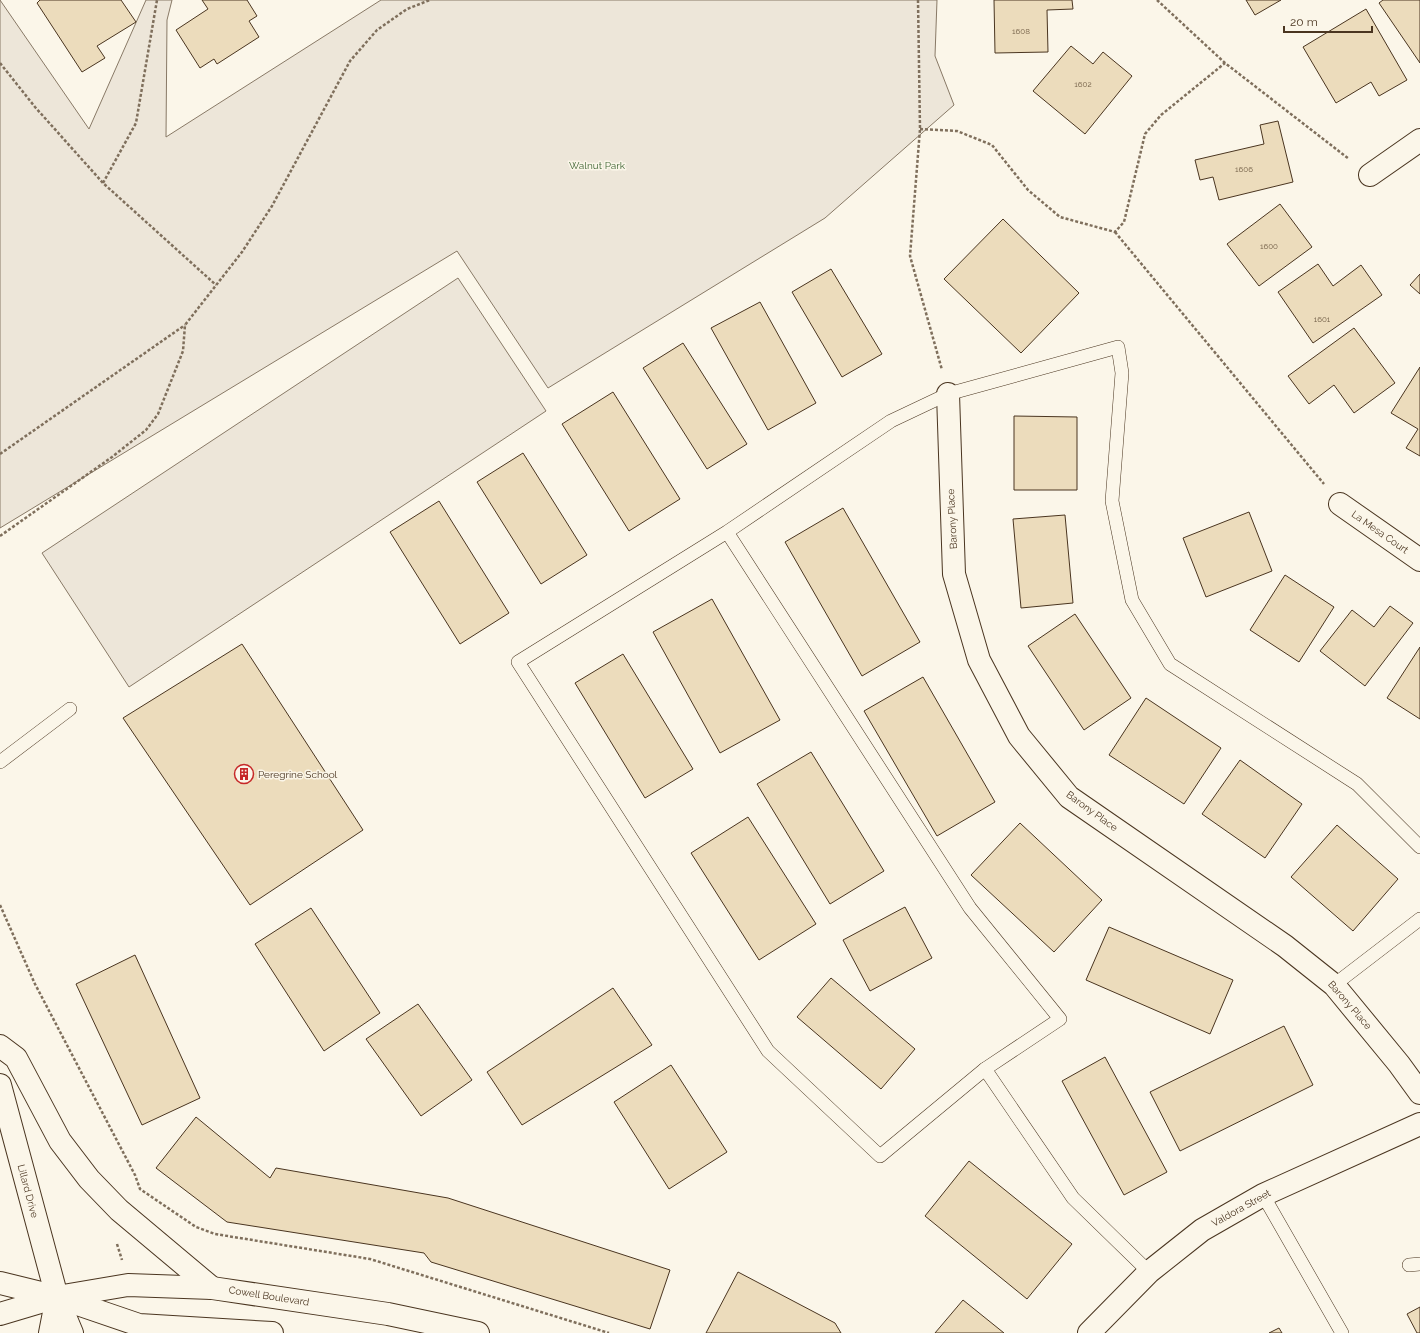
<svg xmlns="http://www.w3.org/2000/svg" width="1420" height="1333" font-family="Raleway,sans-serif">
<style>
.green{fill:#ede6d9;stroke:#887966}
.building{fill:#ecdcbc;stroke:#4a3520}
.lines{fill:none;stroke-linecap:round;stroke-linejoin:round}
.service-casing{stroke:#4a3520;stroke-width:14}
.minor-casing{stroke:#4a3520;stroke-width:24}
.tertiary-casing{stroke:#4a3520;stroke-width:24}
.secondary-casing{stroke:#4a3520;stroke-width:24}
.path{stroke:#7f6f5c;stroke-width:2.5;stroke-dasharray:3 2;stroke-linecap:butt}
.service{stroke:#fbf6e9;stroke-width:13}
.minor{stroke:#fbf6e9;stroke-width:22}
.tertiary{stroke:#fbf6e9;stroke-width:22}
.secondary{stroke:#fbf6e9;stroke-width:22}
.labels{text-anchor:middle;dominant-baseline:central;stroke-width:3;stroke-linejoin:round;paint-order:stroke}
.number-label{font-size:8px;fill:#725f47}
.park-label{font-size:10px;fill:#436837;stroke:#fbf6e9}
.street-label{font-size:10px;fill:#4a3520;stroke:#fbf6e9}
.poi-label{font-size:10px;fill:#4a3520;stroke:#fbf6e9;text-anchor:start}
</style>
<rect width="100%" height="100%" fill="#fbf6e9"/>
<!-- green -->
<g class="green">
<polygon points="0,0 89,129 146,0 172,0 167,20 166,137 381,0 937,0 935,56 954,105 825,218 548,388 457,251 0,528"/>
<polygon points="458,278 546,411 129,687 42,553"/>
</g>
<!-- building -->
<g class="building">
<polygon points="40,0 121,0 136,22 97,46 105,58 82,72 37,3"/>
<polygon points="202,0 247,0 257,16 249,21 259,37 217,64 214,59 200,68 176,30 208,9"/>
<polygon points="994,0 1072,0 1073,9 1047,10 1048,52 995,53"/>
<polygon points="1246,0 1281,0 1255,15"/>
<polygon points="1383,0 1420,0 1420,63 1379,3"/>
<polygon points="1366,9 1407,80 1379,96 1371,82 1336,103 1303,47"/>
<polygon points="1071,46 1093,64 1103,52 1132,76 1085,134 1033,91"/>
<polygon points="1278,121 1293,182 1219,200 1213,177 1200,180 1195,160 1264,144 1260,125"/>
<polygon points="1280,204 1312,247 1259,286 1227,244"/>
<polygon points="1003,219 1079,293 1021,353 944,279"/>
<polygon points="1318,264 1333,286 1361,265 1382,295 1313,343 1278,292"/>
<polygon points="831,269 882,354 842,377 792,292"/>
<polygon points="1420,274 1420,294 1410,285"/>
<polygon points="760,302 816,403 768,430 711,328"/>
<polygon points="1354,328 1395,383 1354,413 1334,385 1309,404 1288,376"/>
<polygon points="683,343 747,444 707,469 643,368"/>
<polygon points="1420,367 1420,456 1406,448 1418,429 1391,413"/>
<polygon points="613,392 680,499 629,531 562,424"/>
<polygon points="1014,416 1077,417 1077,490 1014,490"/>
<polygon points="523,453 587,555 541,584 477,482"/>
<polygon points="439,501 509,613 460,644 390,532"/>
<polygon points="843,508 920,642 862,676 785,542"/>
<polygon points="1249,512 1272,571 1206,597 1183,538"/>
<polygon points="1065,515 1073,603 1021,608 1013,519"/>
<polygon points="1285,575 1334,607 1299,662 1250,630"/>
<polygon points="712,599 780,720 720,753 653,632"/>
<polygon points="1390,606 1413,623 1365,686 1320,651 1352,610 1374,627"/>
<polygon points="1075,614 1131,698 1084,730 1028,646"/>
<polygon points="242,644 363,830 250,905 123,718"/>
<polygon points="1420,647 1420,719 1387,698"/>
<polygon points="623,654 693,769 645,798 575,683"/>
<polygon points="923,677 995,802 937,836 864,711"/>
<polygon points="1146,698 1221,748 1184,804 1109,755"/>
<polygon points="811,752 884,871 830,904 757,784"/>
<polygon points="1240,760 1302,804 1265,858 1202,814"/>
<polygon points="748,817 816,924 759,960 691,853"/>
<polygon points="1020,823 1102,900 1054,952 971,875"/>
<polygon points="1337,825 1398,879 1353,931 1291,877"/>
<polygon points="905,907 932,958 870,991 843,940"/>
<polygon points="311,908 380,1013 324,1051 255,944"/>
<polygon points="1109,927 1233,980 1210,1034 1086,980"/>
<polygon points="135,955 200,1098 142,1125 76,984"/>
<polygon points="831,978 915,1049 881,1089 797,1017"/>
<polygon points="613,988 652,1045 522,1125 487,1072"/>
<polygon points="418,1004 472,1080 421,1116 366,1039"/>
<polygon points="1284,1026 1313,1085 1180,1151 1150,1092"/>
<polygon points="1105,1057 1167,1172 1124,1195 1062,1081"/>
<polygon points="671,1065 727,1152 669,1189 614,1102"/>
<polygon points="196,1117 270,1178 276,1168 448,1198 670,1270 650,1329 431,1262 424,1253 227,1222 156,1168"/>
<polygon points="969,1161 1072,1244 1027,1299 925,1216"/>
<polygon points="738,1272 835,1323 841,1333 706,1333"/>
<polygon points="963,1300 1004,1333 935,1333"/>
<polygon points="1420,1307 1420,1333 1417,1333 1407,1314"/>
<polygon points="1279,1328 1282,1333 1269,1333"/>
</g>
<g class="lines">
<!-- service casing -->
<g class="service-casing">
<g id="service">
<polyline points="727,532 970,908 1060,1019 985,1069 880,1156 768,1051 518,662 727,532 891,421 948,394 1118,347 1122,373 1112,501 1132,600 1170,664 1357,784 1420,847"/>
<polyline points="0,762 70,709"/>
<polyline points="1334,985 1420,919"/>
<polyline points="985,1069 1073,1198 1149,1272"/>
<polyline points="1263,1195 1342,1333"/>
<polyline points="1409,1265 1420,1264"/>
</g>
</g>
<!-- minor casing -->
<g class="minor-casing">
<g id="minor">
<polyline points="1370,175 1420,140"/>
<polyline points="948,394 954,574 979,660 1019,736 1069,797 1285,946 1334,985 1399,1064 1420,1093"/>
<polyline points="1340,504 1420,560"/>
<polyline points="1089,1333 1149,1272 1202,1230 1263,1195 1420,1124"/>
</g>
</g>
<!-- tertiary casing -->
<g class="tertiary-casing">
<polyline id="tertiary" points="0,1085 57,1297"/>
</g>
<!-- secondary casing -->
<g class="secondary-casing">
<g id="secondary">
<polyline points="0,1046 16,1058 60,1141 89,1179 119,1210 212,1288"/>
<polyline points="0,1283 57,1297 139,1325 272,1333"/>
<polyline points="57,1297 72,1333"/>
<polyline points="0,1314 57,1297 128,1285 212,1288 388,1314 478,1333"/>
<polyline points="50,1333 57,1297"/>
</g>
</g>
<!-- path -->
<g class="path">
<polyline points="918,0 920,129 910,256 942,370"/>
<polyline points="1157,0 1225,63 1349,159"/>
<polyline points="0,63 35,107 103,183 216,285"/>
<polyline points="920,129 957,131 992,145 1028,190 1060,217 1115,232 1124,222 1145,134 1161,115 1225,63"/>
<polyline points="103,183 136,123 157,0"/>
<polyline points="1115,232 1324,484"/>
<polyline points="0,454 185,325"/>
<polyline points="0,536 112,457 146,430 158,414 183,351 185,325 242,252 272,206 350,61 377,30 407,9 430,0"/>
<polyline points="0,905 35,984 135,1175 140,1189 196,1227 215,1234 370,1259 609,1333"/>
<polyline points="117,1244 122,1260"/>
</g>
<!-- service -->
<use href="#service" class="service"/>
<!-- minor -->
<use href="#minor" class="minor"/>
<!-- tertiary -->
<use href="#tertiary" class="tertiary"/>
<!-- secondary -->
<use href="#secondary" class="secondary"/>
</g>
<!-- icons -->
<defs>
<g id="building-ring" transform="scale(1)"><circle r="9.5" fill="#fbf6e9" stroke="#c62828" stroke-width="1.5"/><path d="M-4-6H4V6H1V3H-1V6H-4ZM-2.5-4.3h1.7v1.8h-1.7ZM.8-4.3h1.7v1.8H.8ZM-2.5-1h1.7V.8h-1.7ZM.8-1h1.7V.8H.8Z" fill="#c62828"/></g>
</defs>
<g fill-rule="evenodd">
<use href="#building-ring" x="244" y="774"/>
</g>
<g class="labels">
<!-- number labels -->
<g class="number-label">
<text x="1021" y="31">1608</text>
<text x="1083" y="84">1602</text>
<text x="1244" y="169">1606</text>
<text x="1269" y="246">1600</text>
<text x="1322" y="319">1601</text>
</g>
<!-- park labels -->
<g class="park-label">
<text x="597" y="165">Walnut Park</text>
</g>
<!-- street labels -->
<g class="street-label">
<text transform="translate(952 519) rotate(-93)">Barony Place</text>
<text transform="translate(1380 532) rotate(35)">La Mesa Court</text>
<text transform="translate(1092 811) rotate(36)">Barony Place</text>
<text transform="translate(1350 1005) rotate(49)">Barony Place</text>
<text transform="translate(28 1191) rotate(75)">Lillard Drive</text>
<text transform="translate(1241 1208) rotate(-29)">Valdora Street</text>
<text transform="translate(269 1296) rotate(9)">Cowell Boulevard</text>
</g>
<!-- poi labels -->
<g class="poi-label">
<text x="258" y="774">Peregrine School</text>
</g>
</g>
<!-- scale -->
<path d="M1284 26v6h88v-6" fill="none" stroke="#4a3520" stroke-width="2"/>
<text x="1290" y="26" font-size="12" fill="#4a3520" stroke="#fbf6e9" stroke-width="3" paint-order="stroke">20 m</text>
</svg>
